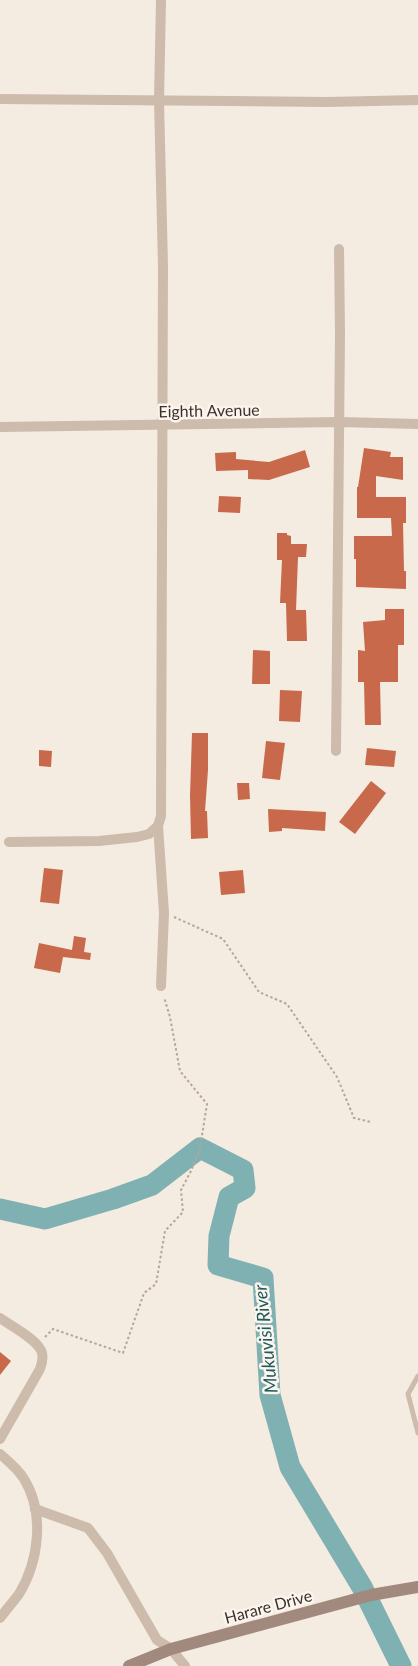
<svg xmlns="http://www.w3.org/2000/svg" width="418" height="1666" font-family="Lato,sans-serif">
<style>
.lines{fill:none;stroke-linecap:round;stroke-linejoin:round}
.river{stroke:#7fb0b2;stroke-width:21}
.building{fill:#c8694b}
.path{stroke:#b9a596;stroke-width:2;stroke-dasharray:2.5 2.5;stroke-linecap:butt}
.lane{stroke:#cdbbac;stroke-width:5}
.street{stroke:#cdbbac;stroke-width:10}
.secondary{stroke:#a18a7d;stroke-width:12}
.labels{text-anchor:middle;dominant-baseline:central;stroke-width:5;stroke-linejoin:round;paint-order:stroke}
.street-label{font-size:16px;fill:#3b302b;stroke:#fbf5ee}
.water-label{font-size:18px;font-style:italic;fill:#1f5a5e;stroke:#fbf5ee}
</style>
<rect width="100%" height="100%" fill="#f4ebe1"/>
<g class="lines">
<!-- river -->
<polyline class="river" points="0,1209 45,1219 113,1199 152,1185 200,1148 243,1170 245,1188 229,1197 219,1236 218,1265 263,1278 270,1395 290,1467 362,1587 401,1666"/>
</g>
<!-- building -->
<g class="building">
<polygon points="364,448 391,452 390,457 403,457 403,480 376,476 376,497 406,497 406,523 403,523 404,571 406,571 406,589 356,587 356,559 354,559 354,536 392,536 391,518 357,518 357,487 358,487"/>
<polygon points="305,450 310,467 269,480 248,479 248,470 216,471 215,453 236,452 236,459 269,462"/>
<polygon points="219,496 241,497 240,513 218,512"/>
<polygon points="277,533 287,533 287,535 291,536 291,544 307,544 306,557 298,557 296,610 306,610 307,641 287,641 286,603 280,603 282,560 277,560"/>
<polygon points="385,609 404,609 404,645 398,645 398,682 380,682 381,725 365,725 364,682 358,682 358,650 365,651 363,622 385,620"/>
<polygon points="253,650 270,651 270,684 252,684"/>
<polygon points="280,690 302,691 300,722 279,721"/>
<polygon points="192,733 208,733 208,770 205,811 207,811 208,838 191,839 190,796"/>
<polygon points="266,741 285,743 280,780 262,778"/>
<polygon points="367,748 396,751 394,767 365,765"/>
<polygon points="39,750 52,751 51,767 39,766"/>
<polygon points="371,781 386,793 355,834 339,822"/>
<polygon points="237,783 249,783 250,799 238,800"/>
<polygon points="268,809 326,812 325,831 282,828 282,831 269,832"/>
<polygon points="44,868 63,870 59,904 40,902"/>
<polygon points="243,870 245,893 221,895 219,872"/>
<polygon points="74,936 86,938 84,952 91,953 90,960 63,957 60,973 34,968 39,943 72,950"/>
<polygon points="0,1352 11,1361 0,1375"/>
</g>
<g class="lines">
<!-- path -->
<g class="path">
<polyline points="174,917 223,939 259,992 287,1004 337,1077 354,1118 371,1122"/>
<polyline points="45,1337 53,1329 123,1353 144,1293 156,1284 165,1231 183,1212 181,1190 191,1171 200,1148 207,1104 180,1071 170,1017 164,997"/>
</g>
<!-- lane -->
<polyline class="lane" points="418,1376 408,1394 418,1433"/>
<!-- street -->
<g class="street">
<polyline points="0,99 327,102 418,100"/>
<polyline points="0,427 339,422 418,424"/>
<polyline points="336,751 340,334 339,249"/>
<polyline points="158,826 164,913 161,986"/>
<polyline points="9,842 99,841 137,837 149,834 158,826 161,816 163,266 159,101 161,0"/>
<path d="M0 1318C11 1326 39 1340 42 1353 43 1358 42 1364 40 1369L0 1439"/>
<path d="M0 1454C9 1462 18 1469 24 1479 45 1513 39 1561 19 1594 13 1602 6 1610 0 1618"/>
<polyline points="35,1509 88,1528 107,1553 157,1640 171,1649 185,1666"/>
</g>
<!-- secondary -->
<polyline class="secondary" points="129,1666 171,1649 371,1595 418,1587"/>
</g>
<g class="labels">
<!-- street labels -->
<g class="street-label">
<text transform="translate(209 410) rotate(-1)">Eighth Avenue</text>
<text transform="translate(268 1606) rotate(-15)">Harare Drive</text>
</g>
<!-- water labels -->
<g class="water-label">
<text transform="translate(265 1339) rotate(-96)">Mukuvisi River</text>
</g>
</g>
</svg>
